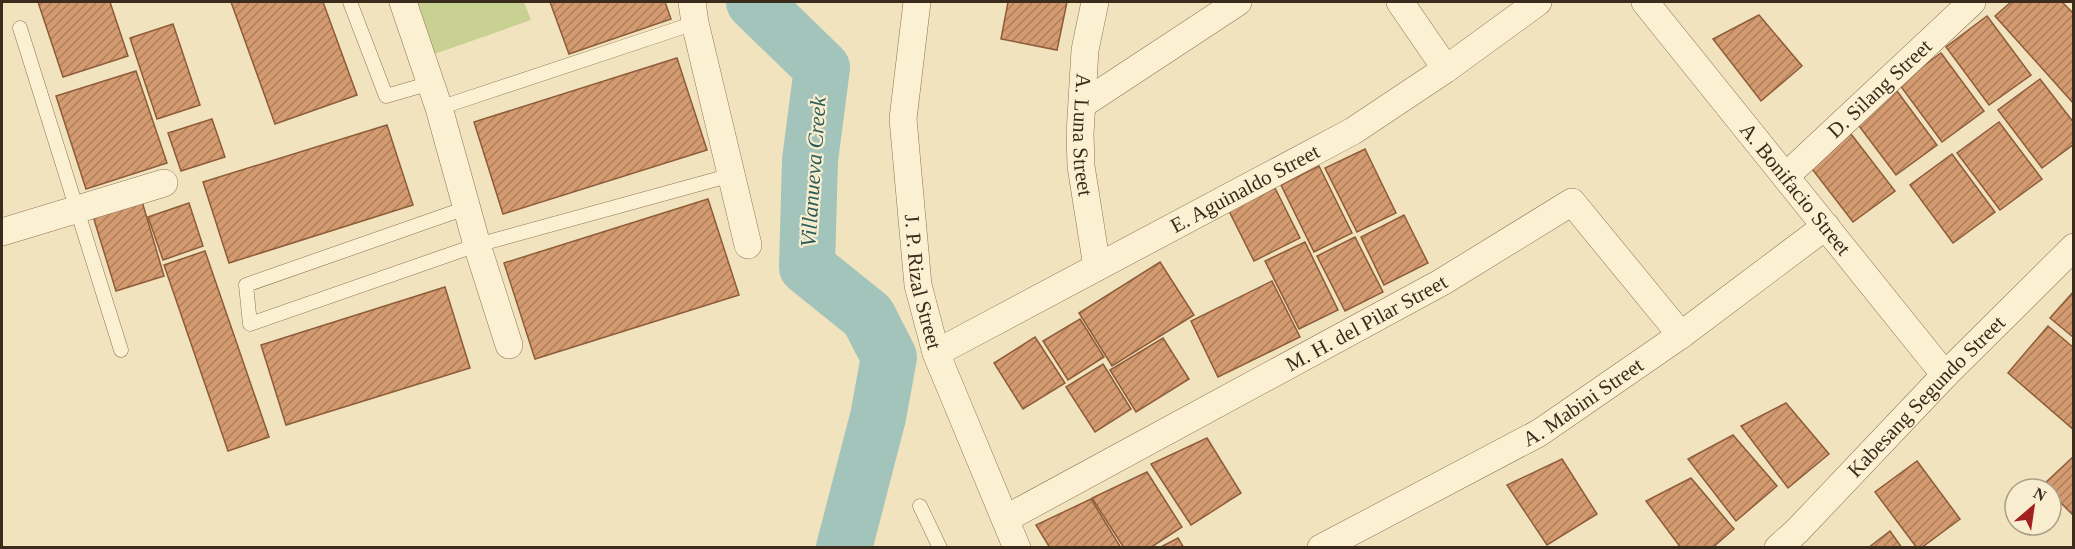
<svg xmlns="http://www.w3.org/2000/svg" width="2075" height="549" font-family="'Times New Roman',serif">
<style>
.park{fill:#c9d192}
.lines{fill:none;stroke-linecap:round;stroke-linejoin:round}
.river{stroke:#a3c4ba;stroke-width:56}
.building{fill:url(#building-hatch);stroke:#8e5c39;stroke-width:1.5}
.service-casing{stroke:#8d7356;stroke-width:15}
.minor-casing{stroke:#8d7356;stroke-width:28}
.service{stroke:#fcf0d3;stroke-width:14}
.minor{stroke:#fcf0d3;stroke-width:27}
.labels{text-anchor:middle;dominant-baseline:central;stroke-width:4.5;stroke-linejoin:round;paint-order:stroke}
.street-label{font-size:21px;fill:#3b2b1c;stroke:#f9edd0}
.water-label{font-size:22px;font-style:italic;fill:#295c59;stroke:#f9edd0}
</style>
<defs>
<pattern id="building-hatch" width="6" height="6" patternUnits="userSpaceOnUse" patternTransform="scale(1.5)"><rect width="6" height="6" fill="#d49b71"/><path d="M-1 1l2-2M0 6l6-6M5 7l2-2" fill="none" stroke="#ad7f5c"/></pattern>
</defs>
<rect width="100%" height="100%" fill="#f2e3bf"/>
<!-- park -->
<polygon class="park" points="406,2 524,2 531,20 426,57"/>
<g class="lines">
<!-- river -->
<polyline class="river" points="754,2 822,68 810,160 807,267 868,316 889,357 878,417 844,548"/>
</g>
<!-- building -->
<g class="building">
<polygon points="38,2 110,2 128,56 63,77"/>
<polygon points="231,2 323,2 357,95 275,124"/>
<polygon points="550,2 665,2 671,19 569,54"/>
<polygon points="1008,2 1067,2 1057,50 1001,39"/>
<polygon points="2011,2 2062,2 2074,14 2074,104 1995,16"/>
<polygon points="1759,15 1802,66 1761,101 1713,39"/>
<polygon points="1987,16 2031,75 1989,105 1946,47"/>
<polygon points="173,24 200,105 157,119 130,38"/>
<polygon points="1941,53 1984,111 1942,142 1899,84"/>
<polygon points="677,58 707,150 503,214 474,122"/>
<polygon points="136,71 167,163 86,189 56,96"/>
<polygon points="2040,79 2074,123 2074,144 2042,168 1998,110"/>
<polygon points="1894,87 1937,145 1896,175 1853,118"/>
<polygon points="212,119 225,157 181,171 168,133"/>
<polygon points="1999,122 2042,179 2000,210 1957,153"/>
<polygon points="387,125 413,205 229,263 203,182"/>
<polygon points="1851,134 1895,191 1853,222 1809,165"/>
<polygon points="1365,149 1396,213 1357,232 1325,168"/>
<polygon points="1952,154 1995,212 1953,243 1910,185"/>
<polygon points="1319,166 1352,233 1314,252 1281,185"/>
<polygon points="1275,188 1300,238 1254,261 1229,211"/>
<polygon points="141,198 164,276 116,291 92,213"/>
<polygon points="708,199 739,295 535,359 504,263"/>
<polygon points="189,203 203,246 163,260 148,217"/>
<polygon points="1404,215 1428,263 1384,285 1361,237"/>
<polygon points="1355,237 1383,292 1345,311 1317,256"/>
<polygon points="1305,242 1338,310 1299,329 1265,261"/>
<polygon points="205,251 269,437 228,451 164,265"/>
<polygon points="1160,262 1194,315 1112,366 1079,313"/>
<polygon points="1272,281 1300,337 1218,377 1191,321"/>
<polygon points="445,287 470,368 286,425 261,345"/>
<polygon points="2074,291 2074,338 2050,318"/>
<polygon points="1080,319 1104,357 1068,380 1043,341"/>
<polygon points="2048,326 2074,348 2074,430 2008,373"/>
<polygon points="1035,337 1065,383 1023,409 994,363"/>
<polygon points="1163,338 1189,379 1136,412 1110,370"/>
<polygon points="1103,364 1131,409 1095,432 1066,387"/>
<polygon points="1786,403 1829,454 1788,488 1741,426"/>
<polygon points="1733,435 1777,486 1736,521 1688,459"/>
<polygon points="1207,438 1241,493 1191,525 1151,464"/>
<polygon points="2074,456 2074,516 2051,493 2051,489 2047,489 2043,485"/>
<polygon points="1562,459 1597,514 1547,545 1507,485"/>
<polygon points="1917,461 1960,519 1921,548 1917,548 1875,492"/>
<polygon points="1147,472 1182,527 1150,548 1124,548 1092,498"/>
<polygon points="1691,478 1734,529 1712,548 1681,548 1646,501"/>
<polygon points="1091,499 1121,548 1050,548 1036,525"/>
<polygon points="1890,531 1902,548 1868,548"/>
<polygon points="1178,538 1184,548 1159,548"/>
</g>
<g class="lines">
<!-- service casing -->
<g class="service-casing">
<g id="service">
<polyline points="350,2 386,96 431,83"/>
<polyline points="20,28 121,350"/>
<polyline points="439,108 695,23"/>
<polyline points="466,208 246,285 250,324 477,245 732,175"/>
<polyline points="920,506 940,548"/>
</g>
</g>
<!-- minor casing -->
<g class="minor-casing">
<g id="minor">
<polyline points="403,2 439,108 477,245 509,345"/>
<polyline points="692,2 695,23 748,245"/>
<path id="s1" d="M917 2 903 119 918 285 936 353 1017 548"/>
<path id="s2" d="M1095 2 1085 50 1080 134 1081 166 1097 267"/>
<polyline points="1400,2 1446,69"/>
<path id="s3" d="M1645 2 1945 375"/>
<polyline points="1083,104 1238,2"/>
<path id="s4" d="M1786 176 1972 2"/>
<polyline points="2,232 164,183"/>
<path id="s5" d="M936 353 1353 131 1446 69 1538 2"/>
<path id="s6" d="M1005 519 1442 282 1572 202 1681 335"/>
<path id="s7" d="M1321 548 1539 433 1681 335 1826 226"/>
<path id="s8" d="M1778 548 1797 531 1945 375 2074 247"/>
</g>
</g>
<!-- service -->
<use href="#service" class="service"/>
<!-- minor -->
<use href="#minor" class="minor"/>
</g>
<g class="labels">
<!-- street labels -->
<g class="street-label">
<text stroke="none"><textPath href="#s4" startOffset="128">D. Silang Street</textPath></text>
<text stroke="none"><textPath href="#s2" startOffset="134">A. Luna Street</textPath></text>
<text stroke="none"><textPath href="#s3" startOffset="240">A. Bonifacio Street</textPath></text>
<text stroke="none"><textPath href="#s5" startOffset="350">E. Aguinaldo Street</textPath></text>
<text stroke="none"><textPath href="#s1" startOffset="282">J. P. Rizal Street</textPath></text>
<text stroke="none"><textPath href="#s6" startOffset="411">M. H. del Pilar Street</textPath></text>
<text stroke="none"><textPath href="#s8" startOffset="212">Kabesang Segundo Street</textPath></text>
<text stroke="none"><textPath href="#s7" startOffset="300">A. Mabini Street</textPath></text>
</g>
<!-- water labels -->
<g class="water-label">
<text transform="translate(813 172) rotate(-86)">Villanueva Creek</text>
</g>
</g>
<!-- border -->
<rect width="2075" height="549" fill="none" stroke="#3b2b1c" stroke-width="6"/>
<!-- north arrow -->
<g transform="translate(2033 507) rotate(29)"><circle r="28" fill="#f9edd0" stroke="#ad9f88" stroke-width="1.5"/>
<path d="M0-4.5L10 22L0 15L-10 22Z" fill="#a22020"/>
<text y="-9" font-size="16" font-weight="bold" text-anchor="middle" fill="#3b2b1c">N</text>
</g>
</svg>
